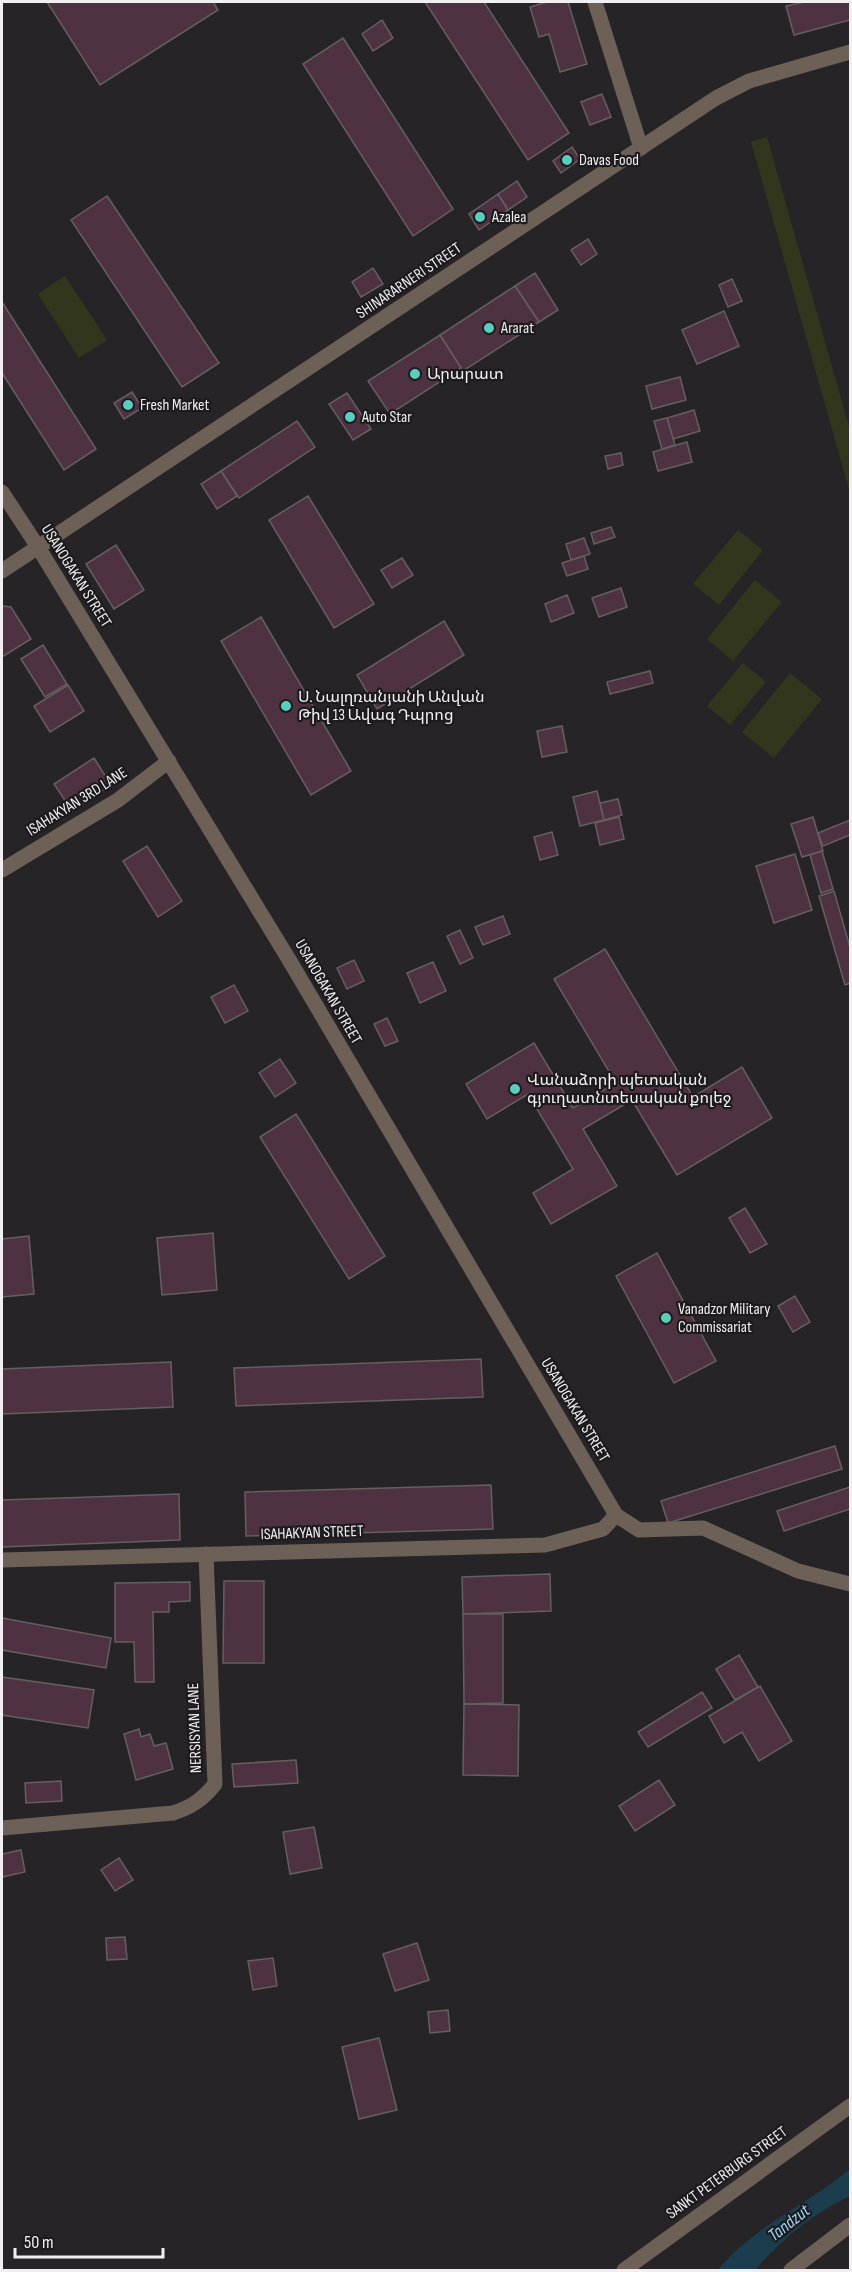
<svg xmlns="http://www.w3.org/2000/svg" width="852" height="2272" font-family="'Sofia Sans Condensed','Noto Sans Armenian',sans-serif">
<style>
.green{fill:#32361d}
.water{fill:#1b3d4d}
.building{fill:#4f3242;stroke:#645f61;stroke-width:1.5}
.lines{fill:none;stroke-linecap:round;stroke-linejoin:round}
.minor{stroke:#6d6057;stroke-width:15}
.poi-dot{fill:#59cebe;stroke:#1e1b1e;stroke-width:2}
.labels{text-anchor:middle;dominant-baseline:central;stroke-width:4.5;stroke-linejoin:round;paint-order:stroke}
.poi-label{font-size:16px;fill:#f1eff1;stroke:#1e1b1e;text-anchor:start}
.street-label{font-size:16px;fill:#f1eff1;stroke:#1e1b1e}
.water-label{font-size:18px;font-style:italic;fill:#9ad9f9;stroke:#1e1b1e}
</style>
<rect width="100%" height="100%" fill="#272427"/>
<!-- green -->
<g class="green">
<polygon points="767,137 850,430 850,493 751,142"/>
<polygon points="65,276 107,340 79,358 38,294"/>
<polygon points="738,530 763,550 719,605 693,584"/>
<polygon points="755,580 782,602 733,661 707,639"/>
<polygon points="743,663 766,682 730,725 707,706"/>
<polygon points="790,673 822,699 774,758 742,732"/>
</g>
<!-- water -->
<path class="water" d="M850 2169V2196C811 2215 783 2238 755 2270H718C745 2237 778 2219 813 2196 826 2188 838 2178 850 2169Z"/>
<!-- building -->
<g class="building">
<polygon points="47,2 213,2 218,10 100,85"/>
<polygon points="425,2 484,2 569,133 528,160"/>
<polygon points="547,2 568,2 587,64 560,72 549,34 539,37 530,7"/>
<polygon points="804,2 850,2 850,20 794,35 786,6"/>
<polygon points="382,20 393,38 373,51 362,34"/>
<polygon points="343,38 453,209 413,236 303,64"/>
<polygon points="602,94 611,117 590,125 581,102"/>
<polygon points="572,147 580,159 561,173 553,161"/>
<polygon points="517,181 527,197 508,210 498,194"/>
<polygon points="498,194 508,210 479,230 469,214"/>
<polygon points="107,196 219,363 182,387 71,220"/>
<polygon points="588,239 597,254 581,265 571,250"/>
<polygon points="373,268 383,284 361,297 352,282"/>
<polygon points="535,273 558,310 539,322 515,286"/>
<polygon points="732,279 742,301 728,307 719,285"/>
<polygon points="515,286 539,322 463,371 440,335"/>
<polygon points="2,302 96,449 64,470 2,373"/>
<polygon points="724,311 739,346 697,364 682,330"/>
<polygon points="440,335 461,368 390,414 368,381"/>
<polygon points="680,377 686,400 652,409 646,386"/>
<polygon points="132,392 142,408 124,419 114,403"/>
<polygon points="347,393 371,429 353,440 329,404"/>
<polygon points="694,410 700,431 673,439 667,418"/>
<polygon points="667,418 675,445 662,449 654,421"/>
<polygon points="297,421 315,447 239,498 221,471"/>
<polygon points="687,442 692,462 658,471 653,452"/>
<polygon points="621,453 623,465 608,469 605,456"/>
<polygon points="221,471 237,496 217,509 201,484"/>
<polygon points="308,496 374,604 334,628 269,520"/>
<polygon points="611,527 615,537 594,544 591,533"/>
<polygon points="584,538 590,554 571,560 566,544"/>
<polygon points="116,545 144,590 114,609 86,564"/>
<polygon points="584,556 588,569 567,576 562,563"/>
<polygon points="402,558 413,575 392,588 381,570"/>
<polygon points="621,588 627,607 599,617 592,598"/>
<polygon points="567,595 574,613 551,622 545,604"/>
<polygon points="2,606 11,607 31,639 2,657"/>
<polygon points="261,617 351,771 311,795 221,641"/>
<polygon points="444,621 464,655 377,709 357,675"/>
<polygon points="43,645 67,684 45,697 21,659"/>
<polygon points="650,671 653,683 610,694 607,682"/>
<polygon points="68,685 84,711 50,732 34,706"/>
<polygon points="562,726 567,752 542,757 537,731"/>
<polygon points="94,758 111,785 72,811 54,784"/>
<polygon points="597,791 604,820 580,826 573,797"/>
<polygon points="618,799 622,815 604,820 600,803"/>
<polygon points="619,817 624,839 600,845 595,823"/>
<polygon points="813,817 823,851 802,857 791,824"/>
<polygon points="850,820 850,835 823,846 818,833"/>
<polygon points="552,832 558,855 540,860 534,837"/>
<polygon points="147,846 182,901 158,917 123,861"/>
<polygon points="822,851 833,889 821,893 810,855"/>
<polygon points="795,854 812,910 774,923 756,866"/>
<polygon points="834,891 850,947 850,983 845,985 819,896"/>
<polygon points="503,916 510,934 483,945 475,927"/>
<polygon points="460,930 473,958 460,964 447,936"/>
<polygon points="605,949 693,1097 742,1067 772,1118 677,1175 632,1100 583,1129 617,1186 551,1224 533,1193 573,1169 528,1094 487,1119 466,1084 534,1043 573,1108 616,1083 554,979"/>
<polygon points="354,960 364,981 347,989 337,968"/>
<polygon points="433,962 446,991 420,1003 407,973"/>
<polygon points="234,985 248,1011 225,1023 211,997"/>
<polygon points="387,1018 398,1041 385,1046 374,1024"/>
<polygon points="280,1059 296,1083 275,1097 259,1073"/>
<polygon points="296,1114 385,1256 349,1279 260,1137"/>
<polygon points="745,1208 767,1244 750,1253 729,1218"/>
<polygon points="213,1233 217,1290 162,1295 157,1238"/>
<polygon points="29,1236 34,1294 2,1297 2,1239"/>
<polygon points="657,1253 716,1361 674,1383 616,1276"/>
<polygon points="795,1296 810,1322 793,1332 778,1306"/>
<polygon points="481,1359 483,1397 236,1406 234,1368"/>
<polygon points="171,1362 173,1407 2,1414 2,1369"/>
<polygon points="835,1446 842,1469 668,1523 661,1501"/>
<polygon points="491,1485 493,1529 246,1536 245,1492"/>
<polygon points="850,1487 850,1509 784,1531 777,1511"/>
<polygon points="179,1494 180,1540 2,1547 2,1500"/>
<polygon points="550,1574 551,1611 463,1614 462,1577"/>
<polygon points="224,1581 264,1581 264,1663 223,1663"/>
<polygon points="190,1582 190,1601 169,1602 169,1612 153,1612 154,1682 135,1682 134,1642 115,1642 115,1583"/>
<polygon points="463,1614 503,1614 503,1703 464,1704"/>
<polygon points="2,1618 111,1638 106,1668 2,1650"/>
<polygon points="739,1655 758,1687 735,1700 716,1669"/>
<polygon points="2,1677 94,1690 88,1728 2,1715"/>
<polygon points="760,1686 792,1741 759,1761 742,1732 724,1743 709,1716"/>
<polygon points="702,1692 712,1708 648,1747 638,1732"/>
<polygon points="464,1704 519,1705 518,1776 463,1775"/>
<polygon points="139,1729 141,1737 150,1734 154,1746 166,1743 173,1769 136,1780 124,1734"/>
<polygon points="296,1760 298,1783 234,1787 232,1764"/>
<polygon points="659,1780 675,1805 635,1831 619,1806"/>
<polygon points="61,1781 62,1801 26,1803 25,1783"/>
<polygon points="314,1827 322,1868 290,1874 283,1832"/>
<polygon points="21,1850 25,1872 2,1877 2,1854"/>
<polygon points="119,1858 133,1880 115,1891 101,1870"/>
<polygon points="125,1937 127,1959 107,1960 106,1938"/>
<polygon points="417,1943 429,1980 395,1991 383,1954"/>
<polygon points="273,1958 277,1986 253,1990 248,1961"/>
<polygon points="448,2010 450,2031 430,2033 428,2012"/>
<polygon points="379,2038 397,2110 359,2119 342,2047"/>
</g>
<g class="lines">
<!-- minor -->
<g class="minor">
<polyline points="595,2 641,148"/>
<polyline points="2,492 38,547 291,963 616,1515 639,1530 703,1528 798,1571 850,1584"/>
<polyline points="2,571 716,98 749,81 850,52"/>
<polyline points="2,870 118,800 169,761"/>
<polyline points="2,1560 545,1545 603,1529 616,1515"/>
<path d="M2 1828 173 1813C192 1807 203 1799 215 1784L206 1554"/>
<polyline points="624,2270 850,2106"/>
<polyline points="791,2270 850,2225"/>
</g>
</g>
<!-- markers -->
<g class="poi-dot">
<circle cx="567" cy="160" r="6"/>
<circle cx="480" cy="217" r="6"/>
<circle cx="489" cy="328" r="6"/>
<circle cx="415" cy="374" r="6"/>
<circle cx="128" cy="405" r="6"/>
<circle cx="350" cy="417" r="6"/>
<circle cx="286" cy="706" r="6"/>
<circle cx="515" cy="1089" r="6"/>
<circle cx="666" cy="1318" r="6"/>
</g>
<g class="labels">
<!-- poi labels -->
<g class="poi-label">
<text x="579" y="160">Davas Food</text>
<text x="492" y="217">Azalea</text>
<text x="501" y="328">Ararat</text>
<text x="427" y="374">Արարատ</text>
<text x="140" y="405">Fresh Market</text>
<text x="362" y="417">Auto Star</text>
<text x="298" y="697">Ս. Նալղռանյանի Անվան<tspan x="298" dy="18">Թիվ 13 Ավագ Դպրոց</tspan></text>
<text x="527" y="1080">Վանաձորի պետական<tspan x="527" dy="18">գյուղատնտեսական քոլեջ</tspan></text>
<text x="678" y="1309">Vanadzor Military<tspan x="678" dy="18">Commissariat</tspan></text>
</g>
<!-- street labels -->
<g class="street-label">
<text transform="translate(409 281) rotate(-34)">SHINARARNERI STREET</text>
<text transform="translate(76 576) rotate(58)">USANOGAKAN STREET</text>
<text transform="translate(77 802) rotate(-32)">ISAHAKYAN 3RD LANE</text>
<text transform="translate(328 992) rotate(60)">USANOGAKAN STREET</text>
<text transform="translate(575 1410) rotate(59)">USANOGAKAN STREET</text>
<text transform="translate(312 1533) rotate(-2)">ISAHAKYAN STREET</text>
<text transform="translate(195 1728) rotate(-92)">NERSISYAN LANE</text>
<text transform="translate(727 2173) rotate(-36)">SANKT PETERBURG STREET</text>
</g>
<!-- water labels -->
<g class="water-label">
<text transform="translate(789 2223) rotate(-38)">Tandzut</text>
</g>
</g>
<!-- border -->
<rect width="852" height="2272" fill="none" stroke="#f1eff1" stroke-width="6"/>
<!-- scale -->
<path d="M15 2248v9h148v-9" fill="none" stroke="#f1eff1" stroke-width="3"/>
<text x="24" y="2248" font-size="18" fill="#f1eff1" stroke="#1e1b1e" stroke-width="4.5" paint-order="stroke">50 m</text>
</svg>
